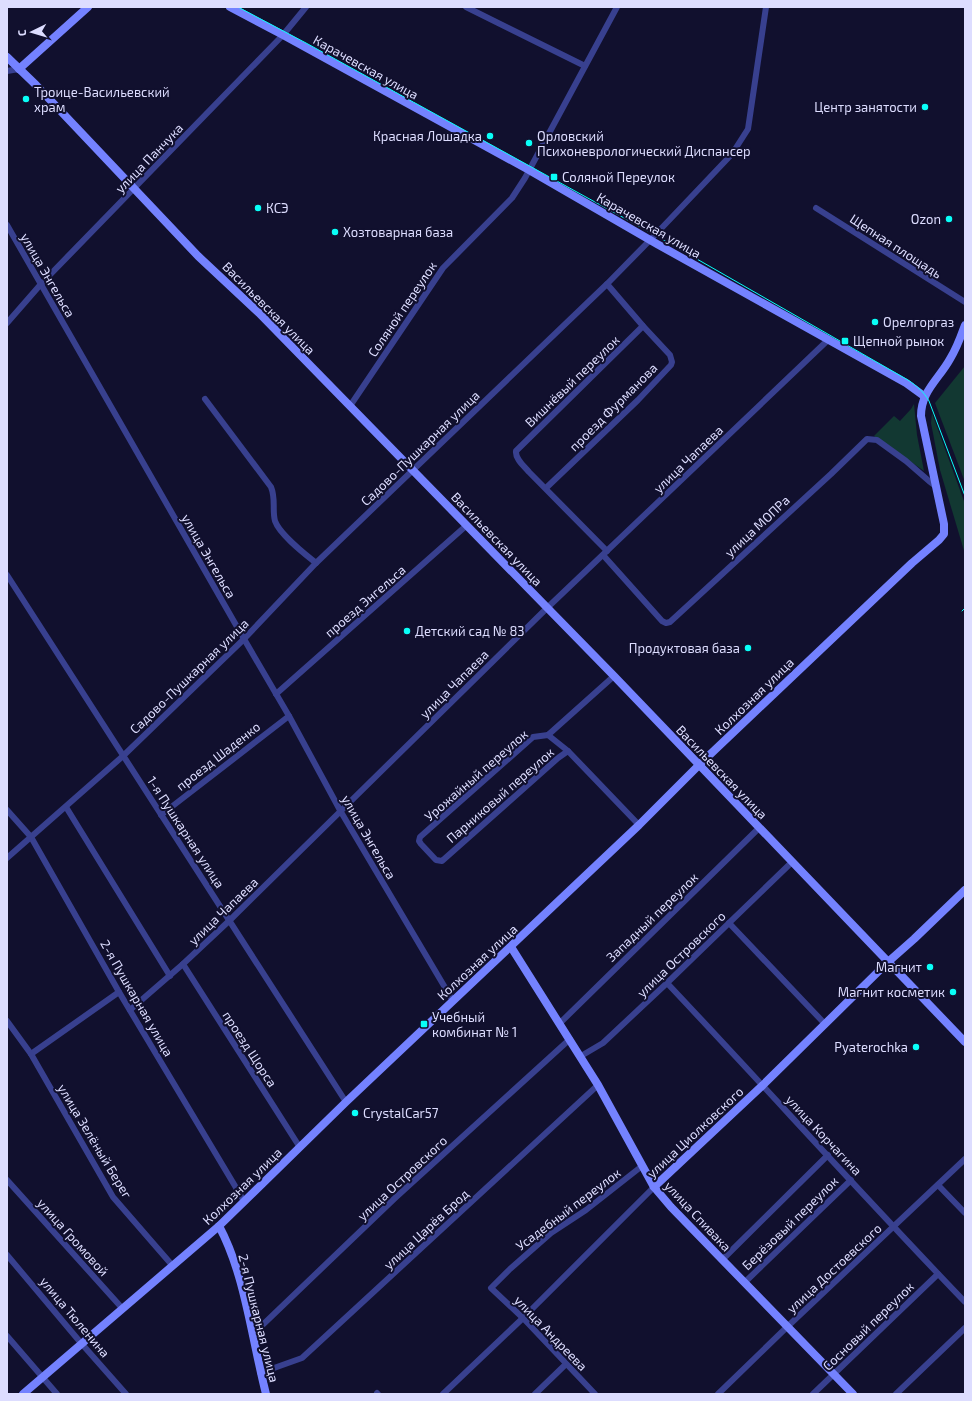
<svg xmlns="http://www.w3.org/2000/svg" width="972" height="1401" font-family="'Exo 2',sans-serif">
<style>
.green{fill:#123832}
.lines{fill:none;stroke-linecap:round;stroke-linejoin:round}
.street{stroke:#38408f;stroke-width:6}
.secondary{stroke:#7482ff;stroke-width:8}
.tram{stroke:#09fff8;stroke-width:1}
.poi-dot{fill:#09fff8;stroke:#11102e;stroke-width:1.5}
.labels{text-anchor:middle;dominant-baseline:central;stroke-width:4;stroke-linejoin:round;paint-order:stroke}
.street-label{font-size:13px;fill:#ddf;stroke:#11102e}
.poi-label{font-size:13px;fill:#ddf;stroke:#11102e;text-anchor:start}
</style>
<rect width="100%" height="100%" fill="#11102e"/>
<!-- green -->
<g class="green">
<polygon points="965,366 965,482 935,403"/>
<polygon points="914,404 917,435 924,471 874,436 894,416 900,421 911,409"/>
<polygon points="932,413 965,504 965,554 940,470 931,423"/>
</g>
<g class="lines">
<!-- street -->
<g class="street">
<polyline points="466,7 585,66"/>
<polyline points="7,71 19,69"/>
<polyline points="816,208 965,302"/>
<polyline points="7,225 244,639 289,716 341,812 453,1001"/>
<polyline points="7,323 41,284 283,35 306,7"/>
<path d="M205 399 271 487C276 499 272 510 275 521 280 535 305 554 316 563"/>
<polyline points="350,406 443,268 512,198 525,178 554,124 617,7"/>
<polyline points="546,488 638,400 671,365 672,362 670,355 643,326 607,284"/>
<path d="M607 551 529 472C524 466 515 459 516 451L643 326"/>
<polyline points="603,555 662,621 666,623 670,622 831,474 867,439 877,440 906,461 929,481 937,487"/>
<path d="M7 575C120 751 234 926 346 1102"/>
<polyline points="614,676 548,735 533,737 420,837 419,841 421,844 436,860 442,861 558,758 568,751 639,825"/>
<polyline points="276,694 467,525"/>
<polyline points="548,735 568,751"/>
<polyline points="66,807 170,976"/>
<polyline points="7,810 31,837 119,992 244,1201"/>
<polyline points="161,815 289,716"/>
<polyline points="7,858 123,756 244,639 316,563 607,284 655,235 732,154 748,129 766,7"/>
<polyline points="729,923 825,1024"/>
<polyline points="183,964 299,1146"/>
<path d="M667 983C767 1089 864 1197 965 1302"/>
<polyline points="130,1010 183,964 230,920 547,608 828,340"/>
<polyline points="7,1021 31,1054 113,1197 172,1265"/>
<polyline points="560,1023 759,828"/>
<polyline points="31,1054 119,992"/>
<polyline points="581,1056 603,1043 667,983 792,862"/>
<polyline points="7,1180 122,1308"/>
<polyline points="938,1185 965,1213"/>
<polyline points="7,1255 81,1343 126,1394"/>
<polyline points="722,1260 828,1155"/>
<polyline points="744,1283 851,1180"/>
<polyline points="252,1335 394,1199 570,1039"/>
<polyline points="7,1336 57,1394"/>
<polyline points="260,1373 302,1358 598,1085"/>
<polyline points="377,1393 378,1394"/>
<polyline points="443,1394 523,1318 654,1187"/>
<polyline points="535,1394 566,1364"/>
<polyline points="595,1394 523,1318 491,1288 510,1269 551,1233 586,1210 642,1166"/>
<polyline points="718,1394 787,1327 965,1159"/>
<polyline points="813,1394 938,1274"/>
<polyline points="896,1394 965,1328"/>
</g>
<!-- secondary -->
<g class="secondary">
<polyline points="230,7 283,35 529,170 657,244 906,383 924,396"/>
<polyline points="7,57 36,85 198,256 259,313 614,676 965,1042"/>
<polyline points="19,69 88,7"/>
<polyline points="511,947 598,1085 654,1187 671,1207 853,1394"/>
<polyline points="654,1187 763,1085 888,962 914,939 965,890"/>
<path d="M219 1226C245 1274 252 1340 266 1394"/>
<path d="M23 1394 219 1226 346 1102 639 825 699 765 912 563 939 540 944 534V524L921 416C921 391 939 379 950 359 957 348 961 336 965 325"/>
</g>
<!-- tram -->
<g class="tram">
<path d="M238 7 306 43 655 235 908 380C917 386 924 392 929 401L965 496"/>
<polyline points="962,611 965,608"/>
</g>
</g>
<!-- markers -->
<g class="poi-dot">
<circle cx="26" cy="99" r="4"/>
<circle cx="925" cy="107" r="4"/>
<circle cx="490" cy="136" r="4"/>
<circle cx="529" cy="143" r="4"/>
<rect x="550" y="173" width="8" height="8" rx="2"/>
<circle cx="258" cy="208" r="4"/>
<circle cx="949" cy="219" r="4"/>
<circle cx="335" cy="232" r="4"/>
<circle cx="875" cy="322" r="4"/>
<rect x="841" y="337" width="8" height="8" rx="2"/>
<circle cx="407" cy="631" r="4"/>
<circle cx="748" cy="648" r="4"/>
<circle cx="930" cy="967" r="4"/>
<circle cx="953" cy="992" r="4"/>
<rect x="420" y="1020" width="8" height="8" rx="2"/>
<circle cx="916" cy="1047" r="4"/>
<circle cx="355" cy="1113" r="4"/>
</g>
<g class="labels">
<!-- street labels -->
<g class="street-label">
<text transform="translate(366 67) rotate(29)">Карачевская улица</text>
<text transform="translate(149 158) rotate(-46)">улица Панчука</text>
<text transform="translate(649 225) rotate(30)">Карачевская улица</text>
<text transform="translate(896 246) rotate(33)">Щепная площадь</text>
<text transform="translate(48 275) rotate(60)">улица Энгельса</text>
<text transform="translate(269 308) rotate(45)">Васильевская улица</text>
<text transform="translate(402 309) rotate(-56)">Соляной переулок</text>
<text transform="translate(572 381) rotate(-44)">Вишнёвый переулок</text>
<text transform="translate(613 407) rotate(-45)">проезд Фурманова</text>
<text transform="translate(420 448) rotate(-44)">Садово-Пушкарная улица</text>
<text transform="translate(688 459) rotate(-44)">улица Чапаева</text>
<text transform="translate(757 526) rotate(-43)">улица МОПРа</text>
<text transform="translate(497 539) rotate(46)">Васильевская улица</text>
<text transform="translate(209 556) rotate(60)">улица Энгельса</text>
<text transform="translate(365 601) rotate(-41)">проезд Энгельса</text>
<text transform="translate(189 676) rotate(-44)">Садово-Пушкарная улица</text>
<text transform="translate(454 684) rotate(-45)">улица Чапаева</text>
<text transform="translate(754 696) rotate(-44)">Колхозная улица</text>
<text transform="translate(218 756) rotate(-38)">проезд Шаденко</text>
<text transform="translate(722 772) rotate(46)">Васильевская улица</text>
<text transform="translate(476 775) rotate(-41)">Урожайный переулок</text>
<text transform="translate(500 795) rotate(-41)">Парниковый переулок</text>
<text transform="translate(186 832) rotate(57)">1-я Пушкарная улица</text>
<text transform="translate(369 837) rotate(60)">улица Энгельса</text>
<text transform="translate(223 911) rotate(-44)">улица Чапаева</text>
<text transform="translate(652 917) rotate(-44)">Западный переулок</text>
<text transform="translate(681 954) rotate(-44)">улица Островского</text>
<text transform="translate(477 962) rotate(-43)">Колхозная улица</text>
<text transform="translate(137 998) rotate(60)">2-я Пушкарная улица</text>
<text transform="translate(250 1049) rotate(57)">проезд Щорса</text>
<text transform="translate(695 1132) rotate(-43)">улица Циолковского</text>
<text transform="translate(824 1135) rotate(47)">улица Корчагина</text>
<text transform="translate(95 1141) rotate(59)">улица Зелёный Берег</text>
<text transform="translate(402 1178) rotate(-43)">улица Островского</text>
<text transform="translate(242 1186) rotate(-44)">Колхозная улица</text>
<text transform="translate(568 1209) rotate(-37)">Усадебный переулок</text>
<text transform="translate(698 1216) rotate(47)">улица Спивака</text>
<text transform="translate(790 1223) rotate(-44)">Берёзовый переулок</text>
<text transform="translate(426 1229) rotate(-43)">улица Царёв Брод</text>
<text transform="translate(73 1237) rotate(48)">улица Громовой</text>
<text transform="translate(834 1268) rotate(-43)">улица Достоевского</text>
<text transform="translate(75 1317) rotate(50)">улица Тюленина</text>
<text transform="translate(259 1318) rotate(76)">2-я Пушкарная улица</text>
<text transform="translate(868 1326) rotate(-44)">Сосновый переулок</text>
<text transform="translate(551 1333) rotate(46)">улица Андреева</text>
</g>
<!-- poi labels -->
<g class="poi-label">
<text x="34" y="92">Троице-Васильевский<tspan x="34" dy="15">храм</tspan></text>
<text x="917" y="107" text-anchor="end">Центр занятости</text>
<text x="482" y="136" text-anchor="end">Красная Лошадка</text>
<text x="537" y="136">Орловский<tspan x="537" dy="15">Психоневрологический Диспансер</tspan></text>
<text x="562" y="177">Соляной Переулок</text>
<text x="266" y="208">КСЭ</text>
<text x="941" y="219" text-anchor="end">Ozon</text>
<text x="343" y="232">Хозтоварная база</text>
<text x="883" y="322">Орелгоргаз</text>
<text x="853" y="341">Щепной рынок</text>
<text x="415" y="631">Детский сад № 83</text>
<text x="740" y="648" text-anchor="end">Продуктовая база</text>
<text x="922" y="967" text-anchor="end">Магнит</text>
<text x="945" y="992" text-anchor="end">Магнит косметик</text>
<text x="432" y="1017">Учебный<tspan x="432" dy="15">комбинат № 1</tspan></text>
<text x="908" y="1047" text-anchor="end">Pyaterochka</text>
<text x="363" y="1113">CrystalCar57</text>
</g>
</g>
<!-- border -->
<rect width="972" height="1401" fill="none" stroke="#ddddff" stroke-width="16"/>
<!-- north arrow -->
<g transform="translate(32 32) rotate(265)" stroke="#11102e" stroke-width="3" paint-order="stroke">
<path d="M0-3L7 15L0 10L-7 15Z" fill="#ddddff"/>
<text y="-6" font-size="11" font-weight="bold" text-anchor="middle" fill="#ddddff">С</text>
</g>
</svg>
